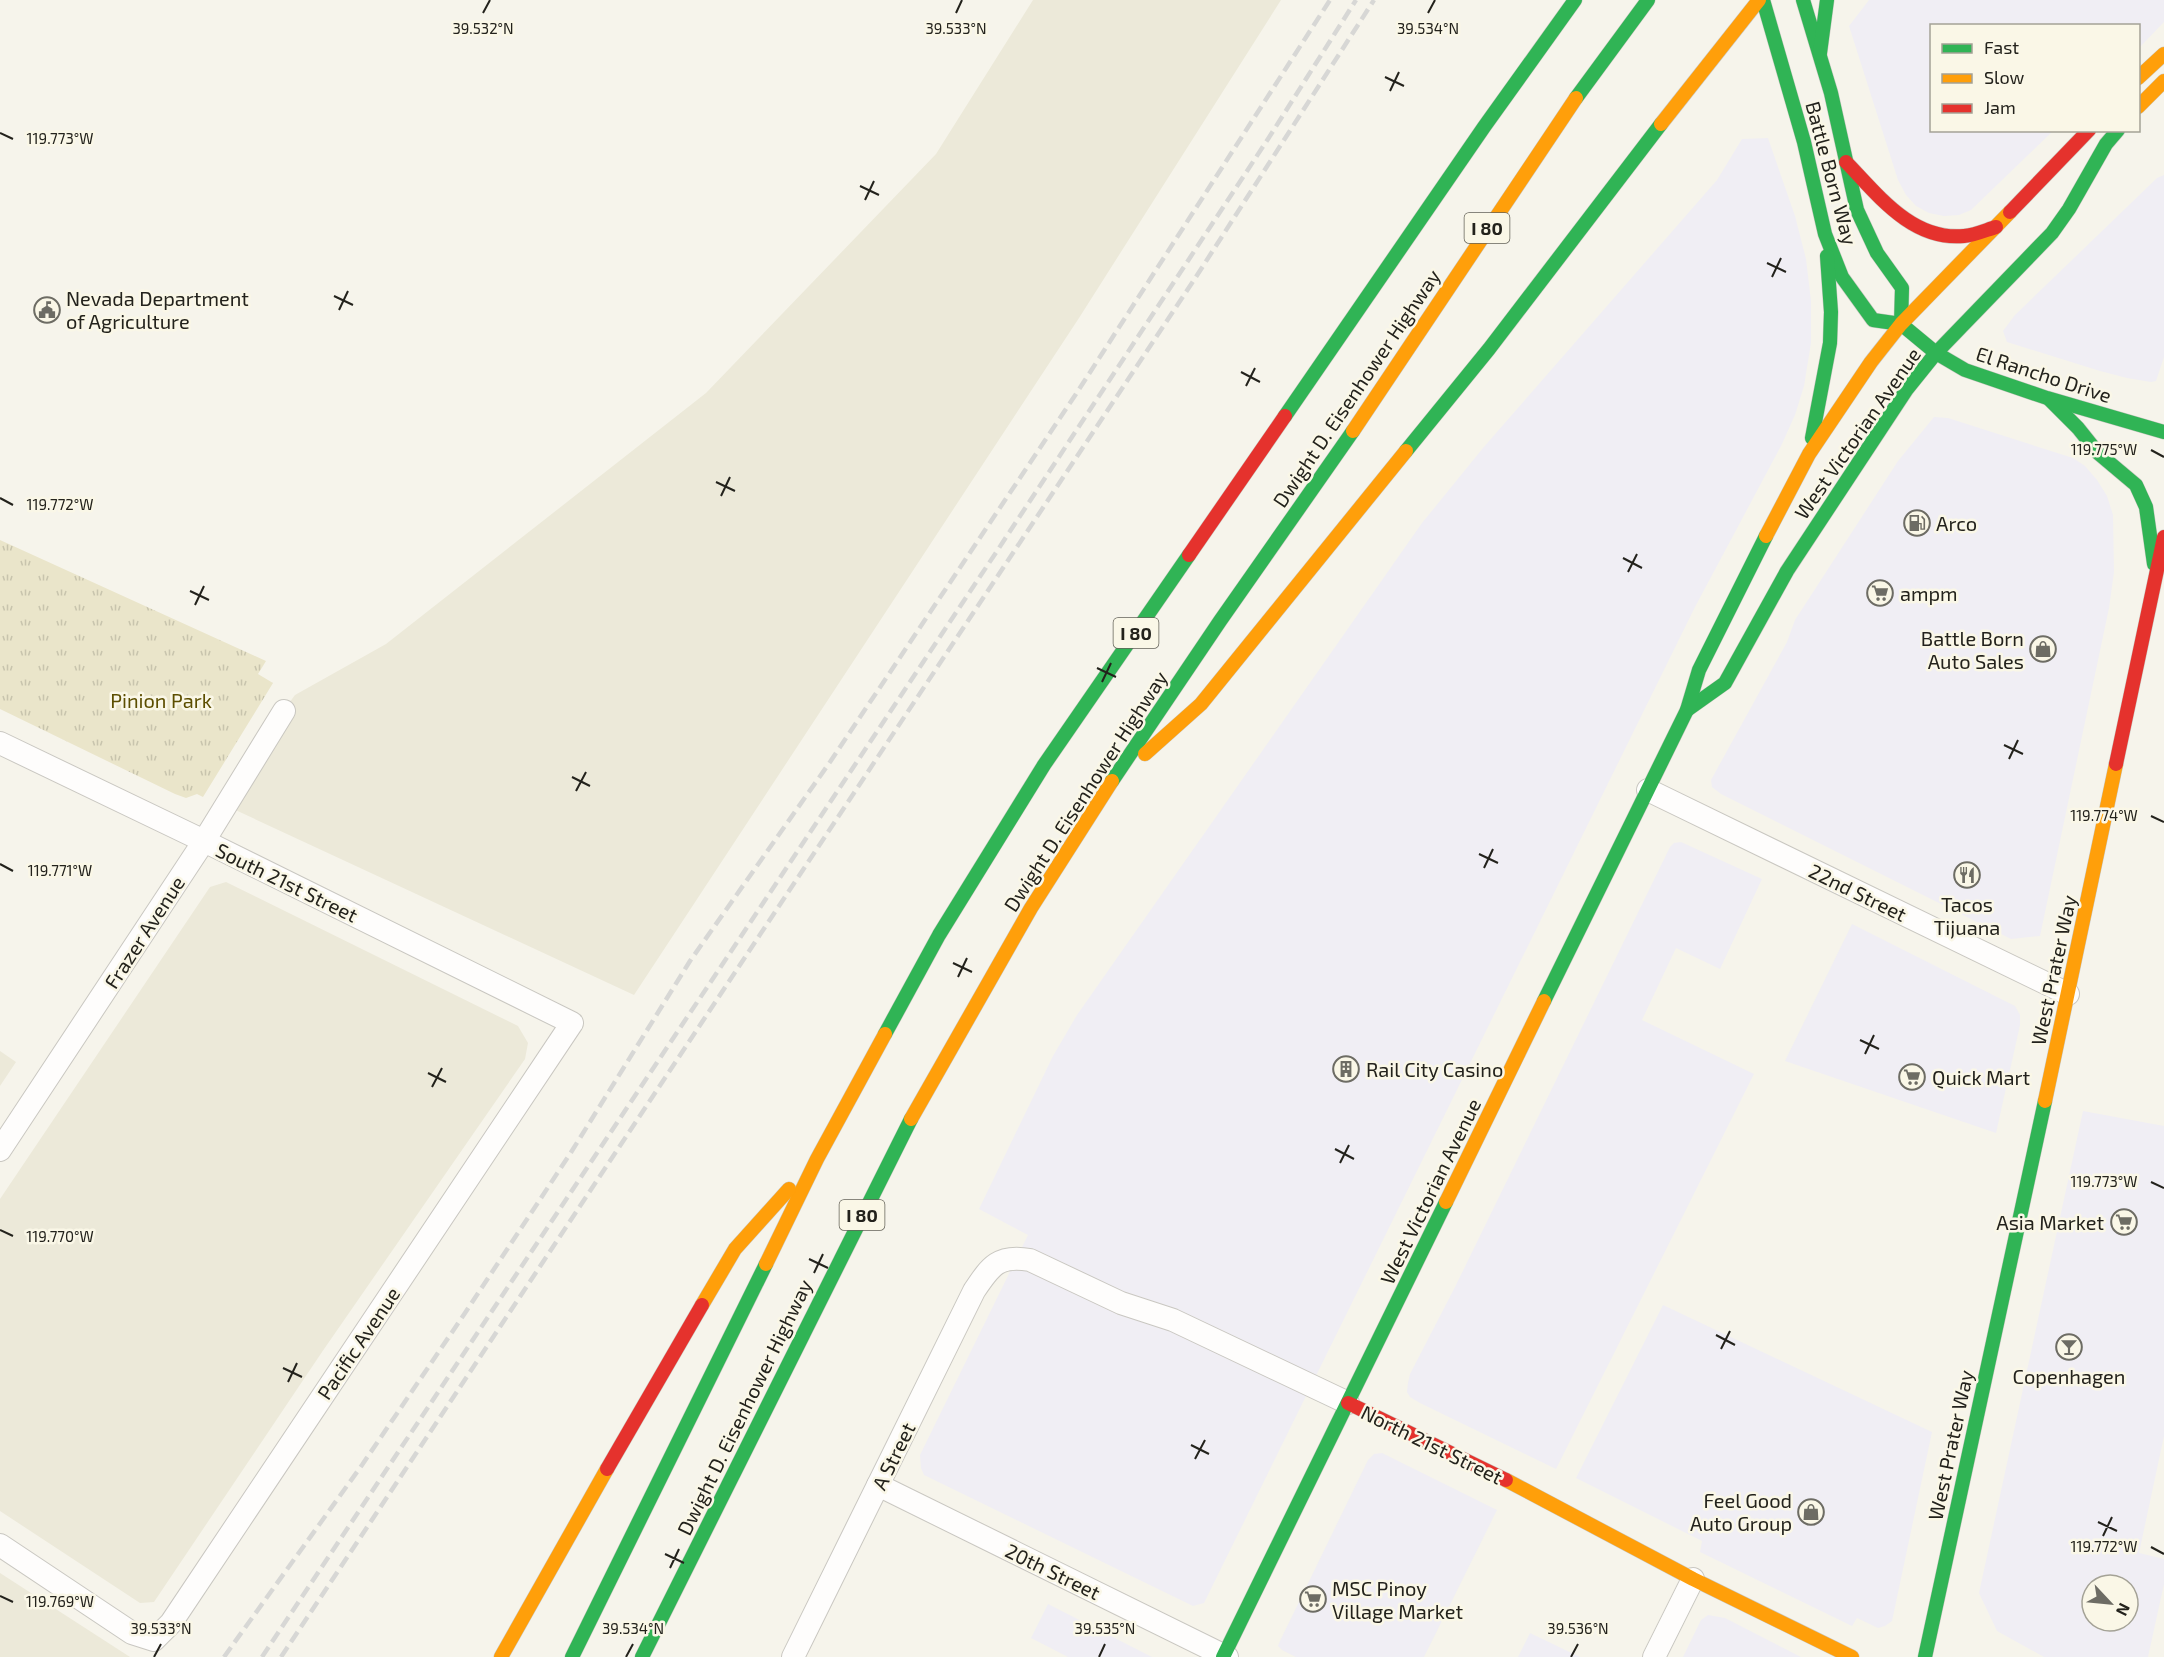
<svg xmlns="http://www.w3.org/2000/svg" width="2164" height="1657" font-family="'Exo 2',sans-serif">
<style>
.commercial{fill:#f0eef4;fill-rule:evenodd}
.built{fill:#ece9d9}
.park{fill:url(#park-tufts)}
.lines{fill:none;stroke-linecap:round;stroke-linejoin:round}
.street-casing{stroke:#c9c7c1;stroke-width:24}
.fast-casing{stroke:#c9c7c1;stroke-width:15}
.slow-casing{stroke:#c9c7c1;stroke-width:15}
.jam-casing{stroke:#c9c7c1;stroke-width:15}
.street{stroke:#fefdfc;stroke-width:22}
.fast{stroke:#30b455;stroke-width:14}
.slow{stroke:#ff9f0a;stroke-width:14}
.jam{stroke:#e5322d;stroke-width:14}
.rail{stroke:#d7d7d5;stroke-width:4.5;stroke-dasharray:12 6;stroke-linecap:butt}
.ticks{fill:none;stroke:#23221c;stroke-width:2}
.labels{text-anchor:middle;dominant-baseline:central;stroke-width:5;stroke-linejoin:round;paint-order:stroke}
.shield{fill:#faf7e7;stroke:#646259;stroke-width:1.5}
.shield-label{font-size:18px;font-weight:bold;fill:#23221c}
.street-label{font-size:20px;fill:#23221c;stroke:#faf7e7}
.poi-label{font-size:20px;fill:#23221c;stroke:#faf7e7;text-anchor:start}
.park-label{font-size:20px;fill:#5c4e00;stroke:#faf7e7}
.ticks-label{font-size:15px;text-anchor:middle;fill:#23221c;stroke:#faf7e7;stroke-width:5;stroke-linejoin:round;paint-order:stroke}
</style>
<defs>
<pattern id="park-tufts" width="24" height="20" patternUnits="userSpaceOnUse" patternTransform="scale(1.5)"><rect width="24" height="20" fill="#eae5ca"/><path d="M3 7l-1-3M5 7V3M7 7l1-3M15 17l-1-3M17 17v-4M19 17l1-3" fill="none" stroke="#c8c4ad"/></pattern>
</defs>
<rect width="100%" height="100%" fill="#f6f4eb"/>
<!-- commercial -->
<g class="commercial">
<polygon points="1869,0 2164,0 2164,22 2139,48 2138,26 1932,26 1932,130 2053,131 1971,210 1959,215 1944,216 1929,213 1916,206 1906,195 1898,180 1849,26"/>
<polygon points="1768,138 1795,216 1806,259 1811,301 1811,343 1804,386 1795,415 1781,446 1695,607 1204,1603 1193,1606 924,1475 921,1468 920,1455 1028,1235 979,1209 1053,1056 1077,1015 1422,523 1483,448 1717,180 1742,139"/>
<polygon points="2164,175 2164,357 2156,381 2151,382 2127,378 2100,371 2007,342 2003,331 2015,315 2157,178"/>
<polygon points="1934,417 1948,418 2073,458 2085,466 2097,480 2107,496 2113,515 2114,572 2109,608 2040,936 2011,939 1721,794 1712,787 1711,780 1787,642 1795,620 1898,461"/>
<polygon points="1681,842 1762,879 1720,969 1676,948 1642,1020 1754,1074 1556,1469 1420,1403 1410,1397 1407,1392 1408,1383 1410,1374 1455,1287 1670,847 1674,843"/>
<polygon points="1852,924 2015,1006 2020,1015 2020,1025 1996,1133 1785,1061"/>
<path d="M2083 1111 2164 1126V1436L2139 1553 2164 1559V1584L2148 1657H2044L1997 1631 1979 1593ZM2092 1585H2128V1621H2092Z"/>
<polygon points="1663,1305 1932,1432 1892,1621 1885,1626 1878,1628 1857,1618 1852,1626 1700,1552 1702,1541 1576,1478"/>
<polygon points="1382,1453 1497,1510 1424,1657 1296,1657 1282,1650 1278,1646 1280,1641 1368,1460 1374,1454"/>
<polygon points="1048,1604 1152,1657 1068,1657 1031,1638"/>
<polygon points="1708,1615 1725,1618 1801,1657 1683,1657 1701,1620"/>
<polygon points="1530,1633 1580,1657 1518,1657"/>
</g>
<!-- built -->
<g class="built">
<polygon points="1033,0 1281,0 1079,318 634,995 216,801 295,695 386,644 706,393 936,154"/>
<polygon points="226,882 518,1026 528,1043 525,1059 322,1352 154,1602 140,1603 0,1511 0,1199 210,887"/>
<polygon points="0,1051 16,1062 0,1086"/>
<polygon points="0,1573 130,1657 0,1657"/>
</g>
<!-- park -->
<polygon class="park" points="0,540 266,661 258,674 273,683 203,797 197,794 186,798 175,794 0,709"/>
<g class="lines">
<!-- street casing -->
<g class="street-casing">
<g id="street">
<polyline points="0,743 204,841 572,1023 171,1623 154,1640 132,1633 0,1545"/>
<polyline points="1648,790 2068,994"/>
<polyline points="0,1150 204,841 284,711"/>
<polyline points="878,1485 1227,1657"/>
<path d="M793 1657 974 1291C990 1267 998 1254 1030 1260L1121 1303 1173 1320 1348 1403"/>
<polyline points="1654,1657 1693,1579"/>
</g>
</g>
<!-- fast casing -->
<g class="fast-casing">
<g id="fast">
<polyline points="1763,0 1804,142 1825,234 1842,277 1873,320 1901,324 1936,353 1965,370 2047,398 2164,432"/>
<polyline points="1803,0 1831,93 1857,210 1877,253 1902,288 1901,324"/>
<polyline points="1820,53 1827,0"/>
<polyline points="1576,98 1648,0"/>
<polyline points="2050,400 2078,428 2098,453 2136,485 2146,507 2154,564"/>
<polyline points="1285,416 1484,127 1575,0"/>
<polyline points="1812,438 1830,343 1831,312 1827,256"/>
<polyline points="1406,451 1489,349 1661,124"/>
<polyline points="1687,710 1725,683 1787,571 1907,389 1936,353 2052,233 2069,209 2106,144 2118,130"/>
<polyline points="1112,781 1220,621 1353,431"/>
<polyline points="1544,1001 1687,710 1699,670 1766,536"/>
<polyline points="885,1034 939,935 1044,765 1189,555"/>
<polyline points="572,1657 766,1264"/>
<polyline points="642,1657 911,1119"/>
<polyline points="1223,1657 1446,1202"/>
<polyline points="1925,1657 2045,1101"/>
</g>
</g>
<!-- slow casing -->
<g class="slow-casing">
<g id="slow">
<polyline points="2138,78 2164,54"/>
<polyline points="2138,107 2164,81"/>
<polyline points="1661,124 1759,0"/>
<polyline points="1353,431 1576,98"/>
<polyline points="1766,536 1809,454 1871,362 1901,324 2010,212"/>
<polyline points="1145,754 1201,704 1406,451"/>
<polyline points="2045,1101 2116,764"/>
<polyline points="911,1119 1031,908 1112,781"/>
<polyline points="1446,1202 1544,1001"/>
<polyline points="766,1264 817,1159 885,1034"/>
<polyline points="702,1305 735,1249 789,1189"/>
<polyline points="1506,1480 1693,1579 1852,1657"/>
<polyline points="501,1657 607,1469"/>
</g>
</g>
<!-- jam casing -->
<g class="jam-casing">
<g id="jam">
<path d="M1846 162C1878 195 1912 241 1964 236 1975 235 1986 230 1996 227"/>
<polyline points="2010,212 2089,130"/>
<polyline points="1189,555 1285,416"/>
<polyline points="2116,764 2164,537"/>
<polyline points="1348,1403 1506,1480"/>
<polyline points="607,1469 702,1305"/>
</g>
</g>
<!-- street -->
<use href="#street" class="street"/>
<!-- fast -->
<use href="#fast" class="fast"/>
<!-- slow -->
<use href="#slow" class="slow"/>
<!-- jam -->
<use href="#jam" class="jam"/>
<!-- rail -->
<g class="rail">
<polyline points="224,1657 362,1465 465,1313 570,1154 690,961 830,762 1076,394 1330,0"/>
<polyline points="262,1657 999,548 1268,139 1356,0"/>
<polyline points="281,1657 1194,280 1374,0"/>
</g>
</g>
<!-- ticks -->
<path class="ticks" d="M483 13 490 0M956 13 962 0M1428 13 1435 0M1385 77 1404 86M1390 91 1399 72M0 133 13 139M860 186 879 195M865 200 874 181M1767 263 1786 272M1772 277 1781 258M334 296 353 305M339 310 348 291M1241 372 1260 382M1246 386 1255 368M2151 450 2164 457M716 482 735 491M721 496 730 477M0 498 13 505M1623 558 1642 568M1628 572 1637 554M190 591 209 600M195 605 204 586M1097 668 1116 677M1102 682 1111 663M2004 745 2023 754M2009 759 2018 740M572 777 590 786M576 791 586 772M2151 816 2164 822M1479 854 1498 863M0 864 13 871M1484 868 1493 849M953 963 972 972M958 977 967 958M1860 1040 1879 1049M1865 1054 1874 1035M428 1073 446 1082M432 1087 442 1068M1335 1149 1354 1159M1340 1163 1349 1145M2151 1182 2164 1188M0 1230 13 1236M809 1259 828 1268M814 1273 823 1254M1716 1335 1735 1345M1721 1349 1730 1331M283 1368 302 1377M288 1382 297 1363M1191 1445 1209 1454M1195 1459 1205 1440M2098 1522 2117 1531M2103 1536 2112 1517M2151 1547 2164 1554M665 1554 684 1563M670 1568 679 1549M0 1596 13 1602M154 1657 161 1644M626 1657 633 1644M1099 1657 1105 1644M1571 1657 1578 1644"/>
<!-- icons -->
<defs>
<g id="civic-ring" transform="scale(1.35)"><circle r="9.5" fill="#faf7e7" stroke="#6d6c64" stroke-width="1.5"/><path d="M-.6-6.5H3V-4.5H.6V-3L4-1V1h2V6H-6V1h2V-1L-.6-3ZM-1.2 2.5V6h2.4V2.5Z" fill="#6d6c64"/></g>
<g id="fuel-ring" transform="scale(1.35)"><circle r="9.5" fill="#faf7e7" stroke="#6d6c64" stroke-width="1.5"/><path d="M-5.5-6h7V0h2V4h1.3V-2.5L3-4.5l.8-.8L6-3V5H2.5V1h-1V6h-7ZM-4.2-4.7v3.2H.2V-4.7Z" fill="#6d6c64"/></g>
<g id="supermarket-ring" transform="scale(1.35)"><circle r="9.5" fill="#faf7e7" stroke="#6d6c64" stroke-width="1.5"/><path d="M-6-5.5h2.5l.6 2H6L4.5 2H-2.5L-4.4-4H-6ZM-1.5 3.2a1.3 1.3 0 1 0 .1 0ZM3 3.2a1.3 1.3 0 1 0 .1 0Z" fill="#6d6c64"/></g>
<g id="shop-ring" transform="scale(1.35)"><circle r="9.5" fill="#faf7e7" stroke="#6d6c64" stroke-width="1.5"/><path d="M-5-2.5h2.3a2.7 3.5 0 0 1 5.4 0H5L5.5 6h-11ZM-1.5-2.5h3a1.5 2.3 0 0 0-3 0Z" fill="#6d6c64"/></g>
<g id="restaurant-ring" transform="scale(1.35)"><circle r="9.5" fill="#faf7e7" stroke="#6d6c64" stroke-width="1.5"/><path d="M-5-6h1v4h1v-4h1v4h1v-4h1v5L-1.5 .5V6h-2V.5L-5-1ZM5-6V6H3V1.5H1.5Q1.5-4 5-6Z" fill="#6d6c64"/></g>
<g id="building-ring" transform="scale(1.35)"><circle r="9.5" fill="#faf7e7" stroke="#6d6c64" stroke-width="1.5"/><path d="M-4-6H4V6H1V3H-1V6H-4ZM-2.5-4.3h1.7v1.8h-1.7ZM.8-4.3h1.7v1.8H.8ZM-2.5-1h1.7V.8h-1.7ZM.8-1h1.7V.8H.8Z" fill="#6d6c64"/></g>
<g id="bar-ring" transform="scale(1.35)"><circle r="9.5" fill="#faf7e7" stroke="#6d6c64" stroke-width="1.5"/><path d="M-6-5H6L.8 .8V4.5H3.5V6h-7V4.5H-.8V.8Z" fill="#6d6c64"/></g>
</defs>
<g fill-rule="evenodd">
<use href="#civic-ring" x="47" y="310"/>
<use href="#fuel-ring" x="1917" y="523"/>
<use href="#supermarket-ring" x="1880" y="593"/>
<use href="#shop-ring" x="2043" y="649"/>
<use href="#restaurant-ring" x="1967" y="875"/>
<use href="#building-ring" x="1346" y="1069"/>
<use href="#supermarket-ring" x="1912" y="1077"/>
<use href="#supermarket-ring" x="2124" y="1222"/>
<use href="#bar-ring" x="2069" y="1347"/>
<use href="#shop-ring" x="1811" y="1512"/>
<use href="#supermarket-ring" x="1313" y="1599"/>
</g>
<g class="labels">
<!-- shield labels -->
<g class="shield">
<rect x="1464.5" y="213" width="45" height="30" rx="4.5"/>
<rect x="1113.5" y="618" width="45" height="30" rx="4.5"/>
<rect x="839.5" y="1200" width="45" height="30" rx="4.5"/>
</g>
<g class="shield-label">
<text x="1487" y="228">I 80</text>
<text x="1136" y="633">I 80</text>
<text x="862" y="1215">I 80</text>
</g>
<!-- street labels -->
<g class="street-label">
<text transform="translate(1832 173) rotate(75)">Battle Born Way</text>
<text transform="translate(2044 374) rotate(18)">El Rancho Drive</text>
<text transform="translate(1356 388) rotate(-56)">Dwight D. Eisenhower Highway</text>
<text transform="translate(1857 433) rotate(-55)">West Victorian Avenue</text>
<text transform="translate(1085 791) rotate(-57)">Dwight D. Eisenhower Highway</text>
<text transform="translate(287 882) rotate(26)">South 21st Street</text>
<text transform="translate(1858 892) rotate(26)">22nd Street</text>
<text transform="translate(144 932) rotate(-57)">Frazer Avenue</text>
<text transform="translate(2053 970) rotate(-78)">West Prater Way</text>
<text transform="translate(1430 1191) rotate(-64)">West Victorian Avenue</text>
<text transform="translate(358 1343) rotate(-56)">Pacific Avenue</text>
<text transform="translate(744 1407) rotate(-64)">Dwight D. Eisenhower Highway</text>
<text transform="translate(1432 1444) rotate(26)">North 21st Street</text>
<text transform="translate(1950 1445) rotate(-78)">West Prater Way</text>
<text transform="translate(893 1456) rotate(-64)">A Street</text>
<text transform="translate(1053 1571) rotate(26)">20th Street</text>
</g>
<!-- poi labels -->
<g class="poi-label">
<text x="66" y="298">Nevada Department<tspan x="66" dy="23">of Agriculture</tspan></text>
<text x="1936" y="523">Arco</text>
<text x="1900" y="593">ampm</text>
<text x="2024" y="638" text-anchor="end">Battle Born<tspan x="2024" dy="23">Auto Sales</tspan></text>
<text x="1967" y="904" text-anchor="middle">Tacos<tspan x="1967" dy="23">Tijuana</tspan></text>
<text x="1366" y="1069">Rail City Casino</text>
<text x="1932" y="1077">Quick Mart</text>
<text x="2104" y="1222" text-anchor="end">Asia Market</text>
<text x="2069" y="1376" text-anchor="middle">Copenhagen</text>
<text x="1792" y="1500" text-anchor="end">Feel Good<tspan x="1792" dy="23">Auto Group</tspan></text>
<text x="1332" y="1588">MSC Pinoy<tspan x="1332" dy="23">Village Market</tspan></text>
</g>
<!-- park labels -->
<g class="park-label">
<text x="161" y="700">Pinion Park</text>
</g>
</g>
<g class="ticks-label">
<text x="1428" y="34">39.534°N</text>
<text x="483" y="34">39.532°N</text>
<text x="956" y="34">39.533°N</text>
<text x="60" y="144">119.773°W</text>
<text x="2104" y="455">119.775°W</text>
<text x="60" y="510">119.772°W</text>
<text x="2104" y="821">119.774°W</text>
<text x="60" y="876">119.771°W</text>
<text x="2104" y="1187">119.773°W</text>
<text x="60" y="1242">119.770°W</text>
<text x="2104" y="1552">119.772°W</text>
<text x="60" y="1607">119.769°W</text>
<text x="161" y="1634">39.533°N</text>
<text x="633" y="1634">39.534°N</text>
<text x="1105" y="1634">39.535°N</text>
<text x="1578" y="1634">39.536°N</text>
</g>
<!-- legend -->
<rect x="1930" y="24" width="210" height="108" fill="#faf7e7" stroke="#a4a296" stroke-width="1.5"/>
<rect x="1942" y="44" width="30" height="9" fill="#30b455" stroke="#a4a296" stroke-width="1.5"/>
<text x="1984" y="54" font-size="18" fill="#23221c">Fast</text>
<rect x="1942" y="74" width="30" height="9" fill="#ff9f0a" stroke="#a4a296" stroke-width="1.5"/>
<text x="1984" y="84" font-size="18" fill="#23221c">Slow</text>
<rect x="1942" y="104" width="30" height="9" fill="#e5322d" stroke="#a4a296" stroke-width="1.5"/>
<text x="1984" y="114" font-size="18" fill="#23221c">Jam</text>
<!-- north arrow -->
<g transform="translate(2110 1603) rotate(116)"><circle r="28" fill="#faf7e7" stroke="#a4a296" stroke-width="1.5"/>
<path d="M0-4.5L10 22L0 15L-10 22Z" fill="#6d6c64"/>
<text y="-9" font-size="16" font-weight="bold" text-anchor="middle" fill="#23221c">N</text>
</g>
</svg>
